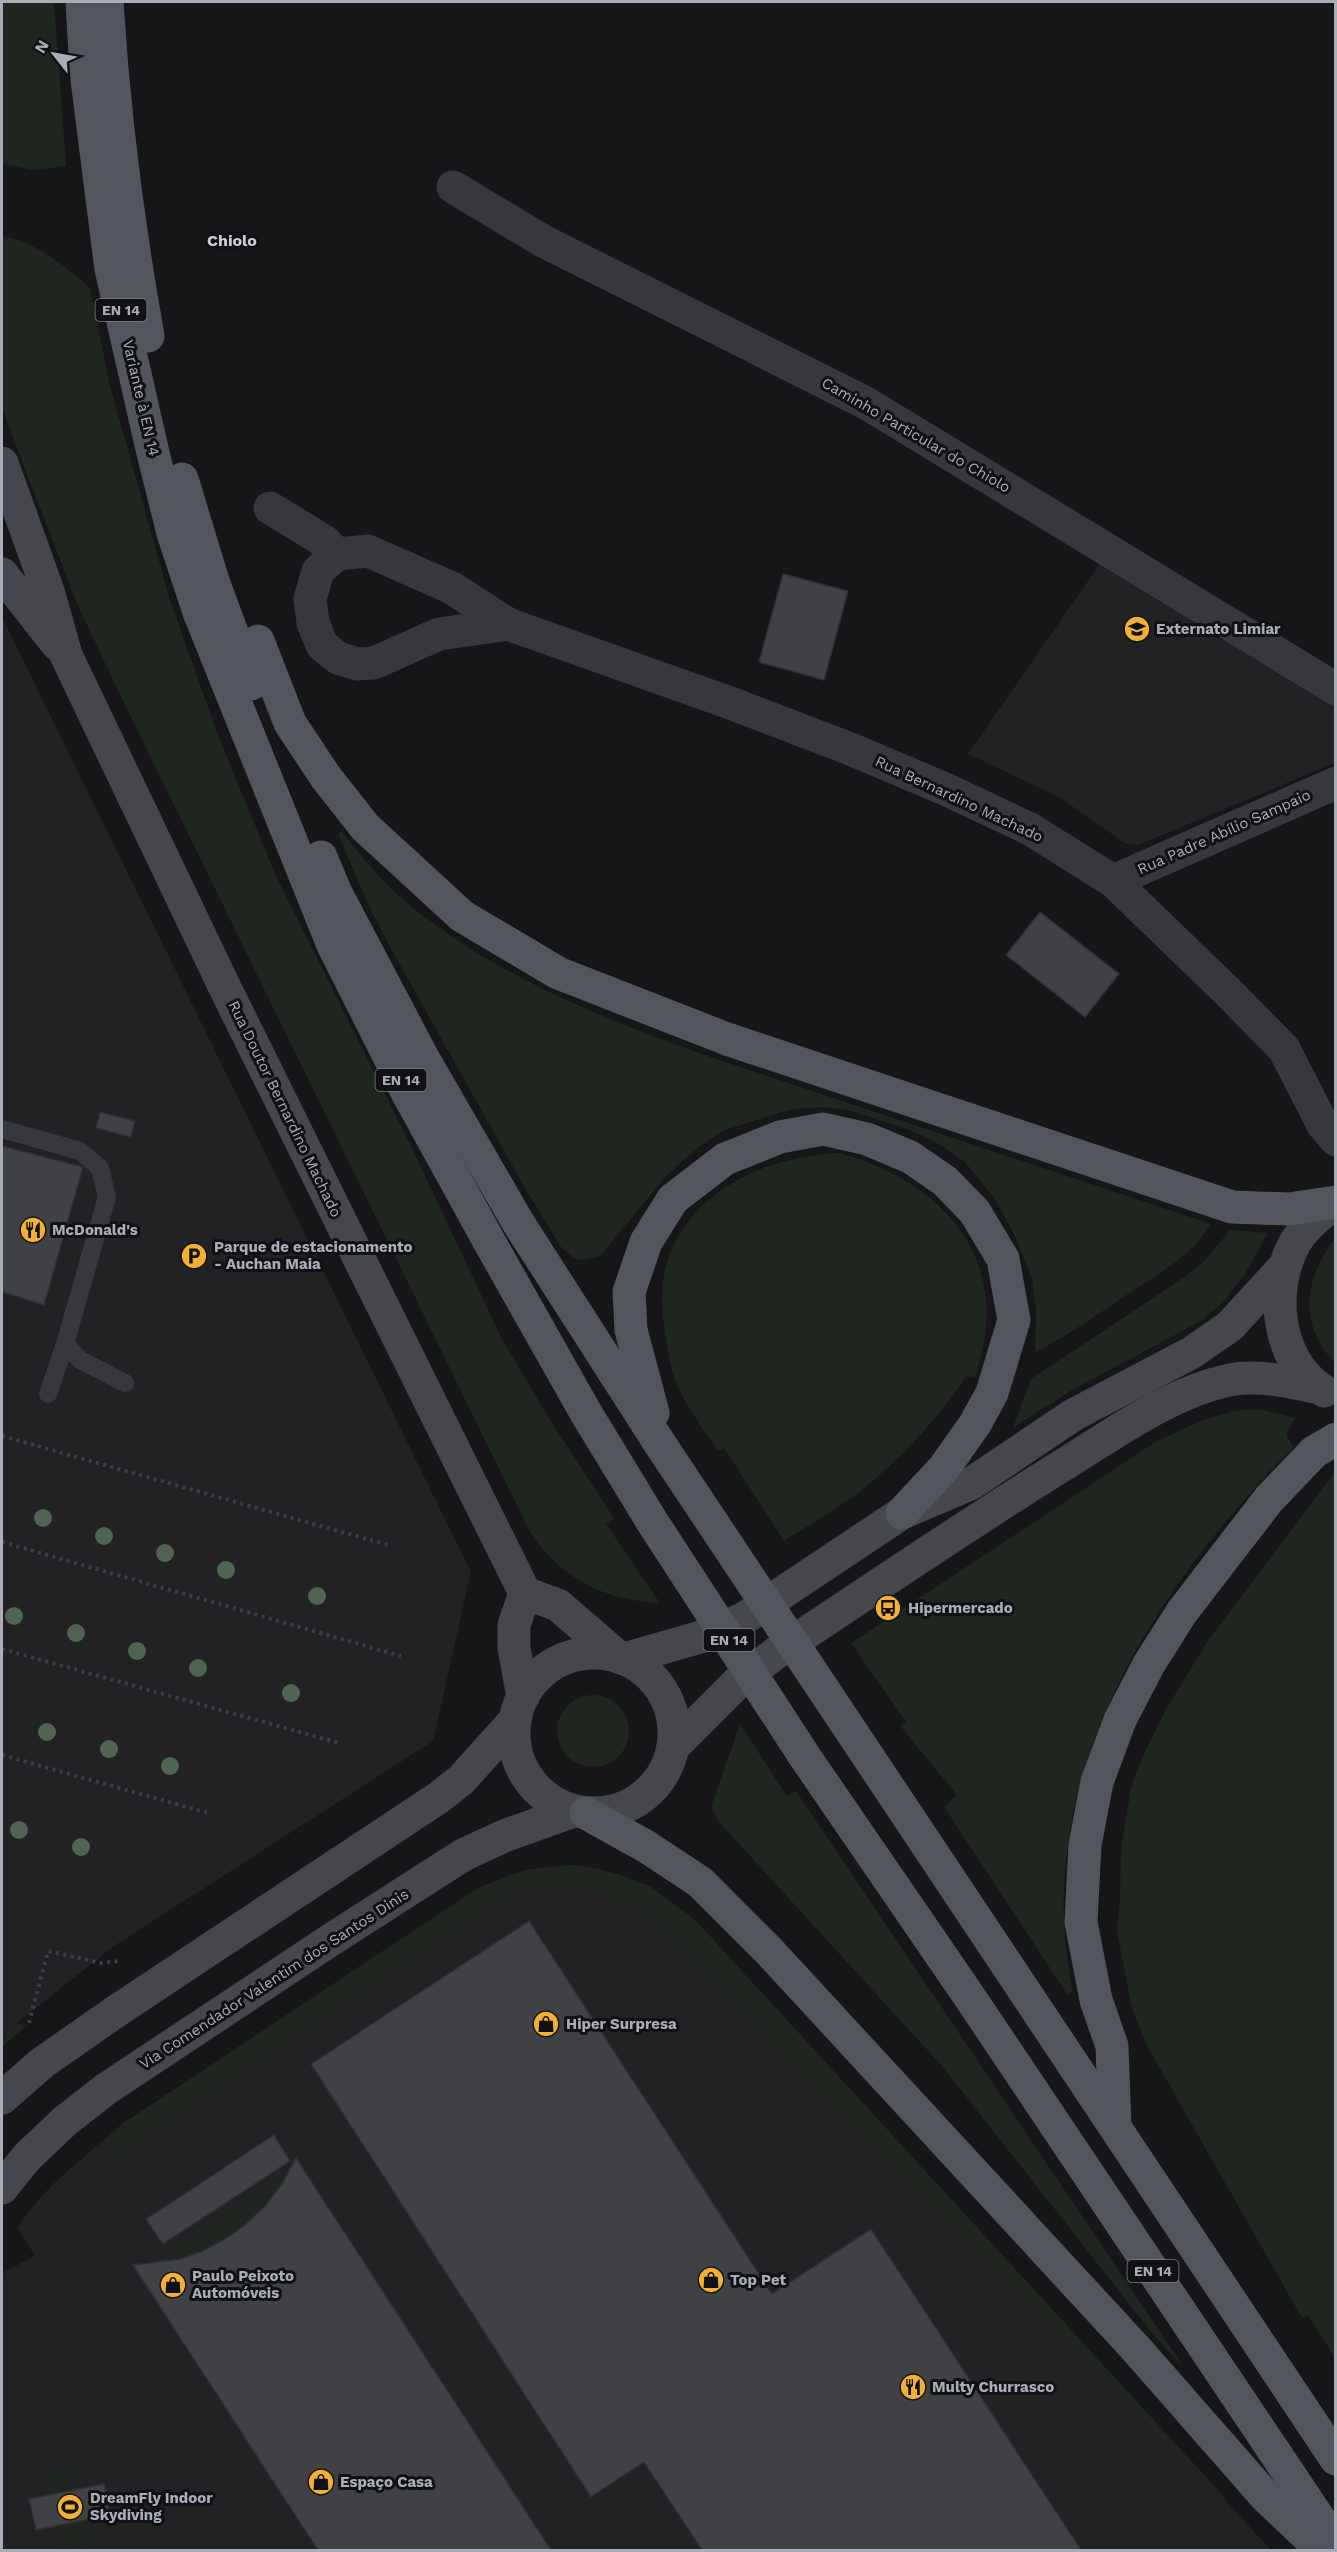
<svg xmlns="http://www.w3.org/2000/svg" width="1337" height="2552" font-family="'Work Sans',sans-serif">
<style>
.built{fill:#222225}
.green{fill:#1e261f}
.building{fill:#404145;stroke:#303034;stroke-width:1.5}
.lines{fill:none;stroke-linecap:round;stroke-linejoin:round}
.path{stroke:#3d3f44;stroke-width:4;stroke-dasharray:3 4.5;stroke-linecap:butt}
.service{stroke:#37383d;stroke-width:18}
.minor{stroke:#37383d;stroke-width:33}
.secondary{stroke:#45474d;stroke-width:33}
.primary{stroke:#53555c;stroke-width:33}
.tree{fill:#506452}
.labels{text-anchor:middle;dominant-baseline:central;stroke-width:6;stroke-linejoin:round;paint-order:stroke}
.shield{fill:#111113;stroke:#7b7e86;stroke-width:1.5}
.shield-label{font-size:14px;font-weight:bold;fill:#a8adb8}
.street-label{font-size:15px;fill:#a8adb8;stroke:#111113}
.poi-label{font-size:15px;font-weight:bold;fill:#a8adb8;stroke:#111113;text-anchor:start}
.neighbourhood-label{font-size:16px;font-weight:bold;fill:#c9ccd4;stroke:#111113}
</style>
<rect width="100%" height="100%" fill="#161618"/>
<!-- built -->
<g class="built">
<polygon points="1106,555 1335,703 1335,763 1138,845 1126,844 1059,797 968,754"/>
<polygon points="2,617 471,1572 433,1741 114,1946 2,2035"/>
<polygon points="572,1865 599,1869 650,1886 698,1923 1271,2550 2,2550 2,2273 35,2256 17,2227 38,2200 54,2183 122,2124 478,1888 525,1870"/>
</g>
<!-- green -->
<g class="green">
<polygon points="2,2 54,2 66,166 35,170 2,164"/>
<path d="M2 236C33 240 66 267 90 288L110 386 170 600 218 735 276 876 412 1148 502 1339 550 1420 614 1518 606 1524 660 1603C603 1600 562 1579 530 1532L125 705 78 606 2 409Z"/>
<path d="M342 831C359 853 376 875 396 893 412 909 432 922 450 935 530 990 619 1024 710 1057L1211 1224C1193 1254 1162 1272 1134 1290 1101 1312 1070 1334 1035 1353L1036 1311 1032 1279 1014 1234 995 1199 965 1162 941 1145 910 1130 848 1110 823 1107 792 1109 725 1130 699 1147 668 1174 600 1256 582 1260 574 1258 561 1247 525 1188 389 945 369 906 338 834Z"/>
<path d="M840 1153C947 1183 1015 1263 975 1377L966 1376C937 1421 897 1463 854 1496 832 1512 807 1526 784 1541L724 1448 718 1451C704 1430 687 1408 677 1385 671 1371 669 1355 666 1340 661 1311 659 1279 671 1251 698 1186 774 1155 840 1153Z"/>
<polygon points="1230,1230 1268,1233 1245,1274 1224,1301 1203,1320 1072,1390 1013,1428 1031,1379 1186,1276 1205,1260"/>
<path d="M1335 1238V1363C1298 1325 1304 1278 1335 1238Z"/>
<path d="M1259 1409 1295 1418 1286 1435 1294 1447C1153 1588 1028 1783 1073 1991L1067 1994 944 1807 957 1795 900 1726 906 1722 851 1643 1154 1443C1189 1426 1219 1410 1259 1409Z"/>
<polygon points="1335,1472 1335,2358 1308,2315 1302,2318 1145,2042 1131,2005 1117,1931 1120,1897 1121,1849 1131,1788 1141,1760 1166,1709 1209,1639"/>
<circle cx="593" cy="1731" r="36"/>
<polygon points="740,1724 787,1796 796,1791 1179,2360 1181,2365 1156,2338 942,2066 719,1822 711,1807"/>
<path d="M572 1865C629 1872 656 1887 698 1923L1229 2502 1151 2429 654 1919C626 1900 582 1885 548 1884 535 1884 523 1889 512 1894L106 2159 122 2124 478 1888 525 1870Z"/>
<polygon points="16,2024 27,2025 2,2047 2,2035"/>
<path d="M285 2177C262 2225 207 2258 154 2264Z"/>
<polygon points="78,2467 93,2542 62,2549 47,2473"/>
</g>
<!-- building -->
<g class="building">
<polygon points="783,574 848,591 824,680 759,662"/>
<polygon points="1040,912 1119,974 1085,1017 1006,955"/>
<polygon points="100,1112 135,1121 131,1137 96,1128"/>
<polygon points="2,1146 83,1167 44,1305 2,1292"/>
<polygon points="529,1921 772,2294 871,2229 1081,2550 702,2550 644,2462 591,2497 311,2064"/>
<polygon points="274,2135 290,2161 163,2244 146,2219"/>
<polygon points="296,2158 551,2550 318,2550 262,2464 133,2265 181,2259 203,2251 225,2239 245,2225 265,2206 282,2184"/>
<polygon points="104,2484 110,2515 36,2530 29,2499"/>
</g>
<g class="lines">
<!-- path -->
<g class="path">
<polyline points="2,1436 388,1545"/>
<polyline points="2,1542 401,1656"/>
<polyline points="2,1649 339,1743"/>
<polyline points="2,1755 208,1813"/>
<polyline points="29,2023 48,1951 101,1963 120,1961"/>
</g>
<!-- service -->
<g class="service">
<polyline points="2,1129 80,1151 100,1168 107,1197 65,1344 48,1394"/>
<polyline points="65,1344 80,1360 125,1383"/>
</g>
<!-- minor -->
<g class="minor">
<polyline points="453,187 543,241 866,403 1336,689"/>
<polyline points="270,508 324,541 337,554"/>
<polyline points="508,624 439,634 374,663 357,664 338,658 322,645 313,623 310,599 318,571 337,554 368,551 452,588 508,624 733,704 853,750 945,789 1030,829 1113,881 1230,994 1284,1049 1323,1125 1336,1140"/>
<polyline points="1113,881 1336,783"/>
</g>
<!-- secondary -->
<g class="secondary">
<polyline points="2,463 48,591 66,655 226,990 523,1589 525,1593 558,1605 618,1657"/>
<polyline points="2,574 57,644"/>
<path d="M1324 1391C1275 1361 1269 1287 1296 1241 1306 1225 1320 1214 1336 1203"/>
<circle cx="594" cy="1733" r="80"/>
<polyline points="624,1659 711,1634 746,1617 902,1513 972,1483 1073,1415 1191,1353 1230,1326 1285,1266"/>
<polyline points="523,1697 514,1648 514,1625 525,1593"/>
<path d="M673 1747 740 1680 776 1653C873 1589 969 1523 1068 1462 1118 1431 1170 1393 1229 1380 1256 1374 1292 1382 1318 1388"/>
<polyline points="2,2098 42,2063 115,2012 438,1798 461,1780 515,1720"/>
<polyline points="2,2188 27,2157 65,2121 106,2089 329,1941 463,1855 504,1836 574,1811"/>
</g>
<!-- primary -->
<g class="primary">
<polyline points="82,2 86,72 111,269 153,453 173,533 199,612 333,945 408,1094 490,1243 586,1413 653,1523 805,1757 971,1999 1336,2544"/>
<path d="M107 2C114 114 128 225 148 336"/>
<polyline points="182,479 213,581 251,684"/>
<polyline points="258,641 290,723 325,776 365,827 462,916 558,973 727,1039 1232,1207 1289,1209 1336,1202"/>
<polyline points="321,857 336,893 423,1058 519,1224 662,1447 1336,2459"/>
<polyline points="653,1413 631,1330 629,1292 646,1242 673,1199 725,1159 780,1137 823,1129 867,1139 910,1157 945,1181 975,1212 1003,1259 1014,1320 992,1393 975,1424 944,1468 902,1513"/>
<polyline points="586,1813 647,1847 700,1882 769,1951 1138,2351 1266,2497 1322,2550"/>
<polyline points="1115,2126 1112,2046 1096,2000 1081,1922 1085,1845 1097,1782 1120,1720 1149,1664 1182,1612 1269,1499 1314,1452 1336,1439"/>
</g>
</g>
<!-- trees -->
<g class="tree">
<circle cx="43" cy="1518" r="9"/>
<circle cx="104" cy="1536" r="9"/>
<circle cx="165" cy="1553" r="9"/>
<circle cx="226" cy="1570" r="9"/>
<circle cx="317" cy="1596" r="9"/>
<circle cx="14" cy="1616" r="9"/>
<circle cx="76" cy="1633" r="9"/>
<circle cx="137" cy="1651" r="9"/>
<circle cx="198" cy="1668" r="9"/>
<circle cx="291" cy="1693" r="9"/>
<circle cx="47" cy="1732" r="9"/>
<circle cx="109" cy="1749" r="9"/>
<circle cx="170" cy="1766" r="9"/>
<circle cx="19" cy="1830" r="9"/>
<circle cx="81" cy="1847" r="9"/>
</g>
<!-- icons -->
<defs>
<g id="school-disc" transform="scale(1.35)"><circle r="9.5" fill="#f2b134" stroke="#111113"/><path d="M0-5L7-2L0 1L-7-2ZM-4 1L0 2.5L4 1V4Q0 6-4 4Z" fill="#111"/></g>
<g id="restaurant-disc" transform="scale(1.35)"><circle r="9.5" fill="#f2b134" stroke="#111113"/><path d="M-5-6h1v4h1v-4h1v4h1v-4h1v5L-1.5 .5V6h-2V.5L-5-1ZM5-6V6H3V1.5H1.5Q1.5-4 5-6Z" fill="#111"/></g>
<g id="parking-disc" transform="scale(1.35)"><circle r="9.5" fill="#f2b134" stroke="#111113"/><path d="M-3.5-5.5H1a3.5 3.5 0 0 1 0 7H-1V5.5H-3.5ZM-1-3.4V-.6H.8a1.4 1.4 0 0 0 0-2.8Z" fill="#111"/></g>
<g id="bus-disc" transform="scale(1.35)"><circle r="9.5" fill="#f2b134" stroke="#111113"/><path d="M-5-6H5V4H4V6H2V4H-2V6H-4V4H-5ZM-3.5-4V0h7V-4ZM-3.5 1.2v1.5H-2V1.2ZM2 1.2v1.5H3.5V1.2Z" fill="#111"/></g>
<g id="shop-disc" transform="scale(1.35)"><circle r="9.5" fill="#f2b134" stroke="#111113"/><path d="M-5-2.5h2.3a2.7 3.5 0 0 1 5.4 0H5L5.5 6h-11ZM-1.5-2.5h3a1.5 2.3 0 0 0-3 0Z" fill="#111"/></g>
<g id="stadium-disc" transform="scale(1.35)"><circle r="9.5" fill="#f2b134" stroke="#111113"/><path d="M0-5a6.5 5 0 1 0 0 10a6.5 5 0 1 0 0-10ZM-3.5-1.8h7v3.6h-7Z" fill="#111"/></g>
</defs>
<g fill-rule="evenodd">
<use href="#school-disc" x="1137" y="629"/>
<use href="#restaurant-disc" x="33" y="1230"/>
<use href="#parking-disc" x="194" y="1256"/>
<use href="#bus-disc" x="888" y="1608"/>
<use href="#shop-disc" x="546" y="2024"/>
<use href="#shop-disc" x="711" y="2280"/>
<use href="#shop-disc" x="173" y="2285"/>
<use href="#restaurant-disc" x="913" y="2387"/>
<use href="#shop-disc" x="321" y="2482"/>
<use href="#stadium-disc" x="70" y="2507"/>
</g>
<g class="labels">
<!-- shield labels -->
<g class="shield">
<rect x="95.5" y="299" width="51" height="22" rx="4.5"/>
<rect x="375.5" y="1069" width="51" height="22" rx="4.5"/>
<rect x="703.5" y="1629" width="51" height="22" rx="4.5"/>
<rect x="1127.5" y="2260" width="51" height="22" rx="4.5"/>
</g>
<g class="shield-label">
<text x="121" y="310">EN 14</text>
<text x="401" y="1080">EN 14</text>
<text x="729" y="1640">EN 14</text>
<text x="1153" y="2271">EN 14</text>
</g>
<!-- street labels -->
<g class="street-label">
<text transform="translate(141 398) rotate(77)">Variante à EN 14</text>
<text transform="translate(916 435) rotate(30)">Caminho Particular do Chiolo</text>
<text transform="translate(959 799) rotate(25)">Rua Bernardino Machado</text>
<text transform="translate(1224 832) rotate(-24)">Rua Padre Abílio Sampaio</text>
<text transform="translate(285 1109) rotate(64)">Rua Doutor Bernardino Machado</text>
<text transform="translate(274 1979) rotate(-33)">Via Comendador Valentim dos Santos Dinis</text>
</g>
<!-- poi labels -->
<g class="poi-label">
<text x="1156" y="629">Externato Limiar</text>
<text x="52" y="1230">McDonald's</text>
<text x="214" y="1247">Parque de estacionamento<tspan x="214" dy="17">- Auchan Maia</tspan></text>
<text x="908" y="1608">Hipermercado</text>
<text x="566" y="2024">Hiper Surpresa</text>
<text x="192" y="2276">Paulo Peixoto<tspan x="192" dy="17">Automóveis</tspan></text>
<text x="730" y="2280">Top Pet</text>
<text x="932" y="2387">Multy Churrasco</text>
<text x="340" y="2482">Espaço Casa</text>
<text x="90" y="2498">DreamFly Indoor<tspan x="90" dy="17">Skydiving</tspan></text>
</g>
<!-- neighbourhood labels -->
<g class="neighbourhood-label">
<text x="232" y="240">Chiolo</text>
</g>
</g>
<!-- border -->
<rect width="1337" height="2552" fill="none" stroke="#a8adb8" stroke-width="6"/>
<!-- north arrow -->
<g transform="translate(54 54) rotate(301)" stroke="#111113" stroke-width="4.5" paint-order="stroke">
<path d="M0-4.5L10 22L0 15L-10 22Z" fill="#a8adb8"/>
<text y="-9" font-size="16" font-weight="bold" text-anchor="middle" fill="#a8adb8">N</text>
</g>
</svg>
